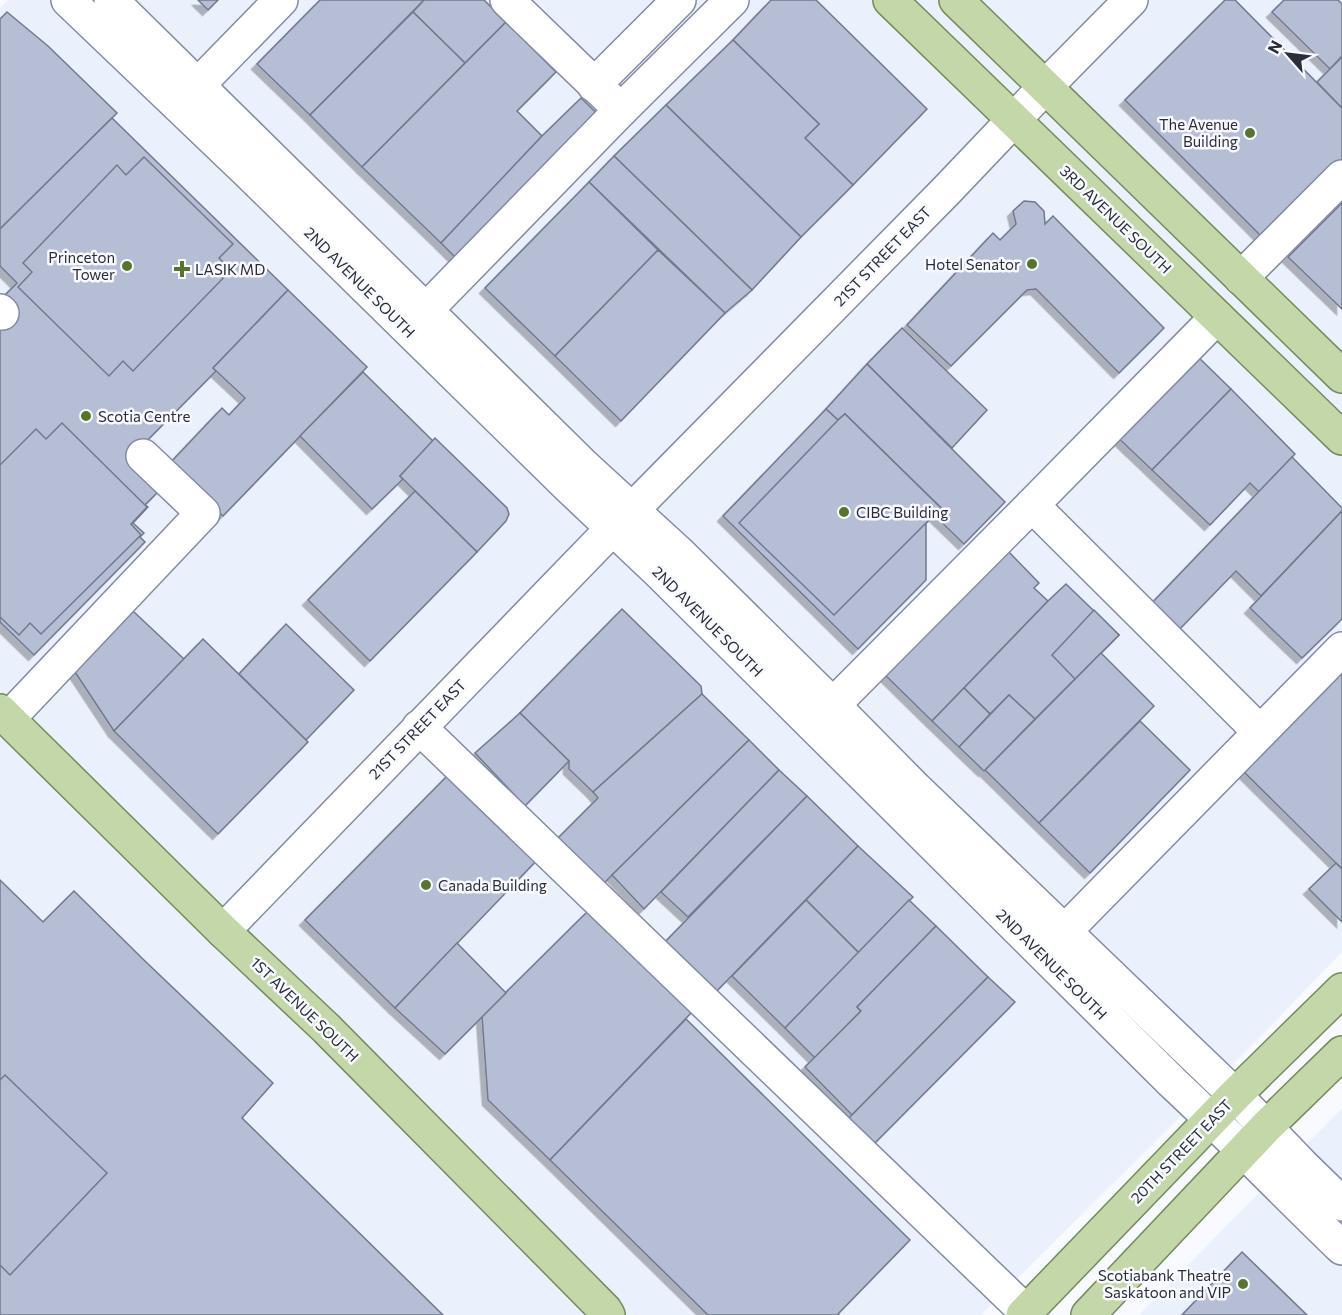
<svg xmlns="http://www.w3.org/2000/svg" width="1342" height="1315" font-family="Commissioner,sans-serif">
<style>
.built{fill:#ebf0fd}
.building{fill:#b6bed6;stroke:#71798f;stroke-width:1.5;filter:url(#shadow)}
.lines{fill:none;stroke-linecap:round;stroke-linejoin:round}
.minor-casing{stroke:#848ca3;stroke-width:36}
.major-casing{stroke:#748b5c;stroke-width:36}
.minor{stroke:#fff;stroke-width:33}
.major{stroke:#c3d7a9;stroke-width:33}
.poi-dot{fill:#57752a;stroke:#f8faff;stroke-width:2}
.labels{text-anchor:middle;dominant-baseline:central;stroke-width:5;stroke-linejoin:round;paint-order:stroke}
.poi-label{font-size:15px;fill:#2b2e38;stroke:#f8faff;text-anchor:end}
.street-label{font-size:15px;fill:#2b2e38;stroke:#f8faff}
</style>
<defs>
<filter id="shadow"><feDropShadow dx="-5.5" dy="5.5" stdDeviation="0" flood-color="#0004"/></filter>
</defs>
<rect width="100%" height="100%" fill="#f8faff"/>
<!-- built -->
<g class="built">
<polygon points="8,0 1342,0 1342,952 1261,1036 981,1315 0,1315 0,8"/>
<polygon points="1342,1108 1342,1315 1139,1315"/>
</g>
<!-- building -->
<g class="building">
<polygon points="198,0 218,0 208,10"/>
<polygon points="320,0 424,0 310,115 257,64"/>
<polygon points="424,0 484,0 506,22 465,63 413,12"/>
<polygon points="771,0 816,0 927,109 853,185 805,138 819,124 733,40"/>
<polygon points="1225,0 1235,0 1342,108 1342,159 1264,239 1125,100"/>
<polygon points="1284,0 1338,0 1342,4 1342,56 1330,69 1272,12"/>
<polygon points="7,12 48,46 117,113 0,229 0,19"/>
<polygon points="413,12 465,63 362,167 310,115"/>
<polygon points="506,22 556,72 517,111 542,136 441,243 362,167"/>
<polygon points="733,40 819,124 805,138 853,185 801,237 666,105"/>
<polygon points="1342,57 1342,108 1317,82"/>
<polygon points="581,98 606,122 463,265 441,243 542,136"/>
<polygon points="666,105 801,237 752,290 614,156"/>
<polygon points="112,118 288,290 213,368 216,371 127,461 158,492 145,505 148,507 133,523 144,533 140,537 145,542 34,655 0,622 0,331 18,313 3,297 17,283 0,266 0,229"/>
<polygon points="614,156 752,290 725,313 589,182"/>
<polygon points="144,157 233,244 219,258 231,270 133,371 123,361 109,376 18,287 32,272 23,263 117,165 126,175"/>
<polygon points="589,182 658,250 555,356 485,288"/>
<polygon points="1024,201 1035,202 1044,211 1045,224 1053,216 1164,328 1119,373 1036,289 1027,290 951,366 907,325 993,233 1000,240 1016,224 1013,211"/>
<polygon points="1342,203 1342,309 1288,257"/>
<polygon points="658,250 725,313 621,421 555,356"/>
<polygon points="288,290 367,367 223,516 170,463 222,408 229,415 245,398 213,368"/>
<polygon points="902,328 987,410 952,448 867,364"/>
<polygon points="1191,350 1231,389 1152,470 1111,431"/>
<polygon points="867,364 1005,502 964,544 934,515 941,508 845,414 838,420 826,409"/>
<polygon points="363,372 433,441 400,476 403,479 372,509 300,436"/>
<polygon points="1231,389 1295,454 1259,492 1250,483 1210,525 1152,470"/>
<polygon points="826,409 838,420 845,414 941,508 926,523 926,580 858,649 723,516"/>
<polygon points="845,414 941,508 834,615 739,523 838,420"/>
<polygon points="62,423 147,507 131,524 141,535 41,634 30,623 19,635 0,617 0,465 36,429 46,439"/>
<polygon points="435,438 507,508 509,514 506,521 477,552 400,476"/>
<polygon points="1292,457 1342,508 1342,511 1261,596 1236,571 1175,634 1148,607"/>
<polygon points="415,491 477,552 370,661 308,600"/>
<polygon points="1342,511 1342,619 1302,658 1250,608"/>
<polygon points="1008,551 1039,583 1034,588 1048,601 932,721 880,670"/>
<polygon points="1066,584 1119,635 1035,719 1009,695 990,714 964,688 1048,601"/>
<polygon points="622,609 701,686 702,694 593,792 569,769 569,761 520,713"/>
<polygon points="1094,610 1119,635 1075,679 1052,655"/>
<polygon points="133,611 184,659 114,731 75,672"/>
<polygon points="286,624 354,690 306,740 239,674"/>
<polygon points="203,639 308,742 218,834 114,731"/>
<polygon points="1101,653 1154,706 1039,823 985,770"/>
<polygon points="1342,661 1342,869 1239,767"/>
<polygon points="964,688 990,714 959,747 932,721"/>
<polygon points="702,694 749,740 602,885 557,839 598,798 593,792"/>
<polygon points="1009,695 1035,719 984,771 959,747"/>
<polygon points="520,713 569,761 525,806 475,753"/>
<polygon points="1140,721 1190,770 1090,873 1039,823"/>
<polygon points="749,740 779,770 644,909 612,875"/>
<polygon points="453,770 541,856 395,1008 305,920"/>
<polygon points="779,770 807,796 688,917 661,892"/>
<polygon points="807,796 858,846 714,994 664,943"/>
<polygon points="858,846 913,897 859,953 806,900"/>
<polygon points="1336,863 1342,869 1342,922 1309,889"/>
<polygon points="0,880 43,922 74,891 146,962 273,1083 242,1118 443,1315 0,1315"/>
<polygon points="806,900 859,953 785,1028 732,976"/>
<polygon points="909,900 936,926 857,1007 861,1011 815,1058 785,1028"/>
<polygon points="589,910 692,1012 550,1160 488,1100 482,1016"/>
<polygon points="936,926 988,977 852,1115 805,1067 861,1011 857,1007"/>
<polygon points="457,943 506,993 445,1054 395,1008"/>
<polygon points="988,977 1015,1002 872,1146 845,1122"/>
<polygon points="686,1019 910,1240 838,1314 839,1315 708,1315 550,1160"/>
<polygon points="5,1075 107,1173 10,1275 0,1265 0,1080"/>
<polygon points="1242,1252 1307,1315 1182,1315"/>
</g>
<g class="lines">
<!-- minor casing -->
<g class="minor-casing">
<g id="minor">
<path d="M68 0 249 173 567 485 661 574 1172 1082C1230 1136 1285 1193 1342 1248"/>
<polyline points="111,0 584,466 680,554 833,705 915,788 1235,1095 1302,1165 1342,1204"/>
<polyline points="507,0 621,110"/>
<polyline points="594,85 679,0"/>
<polyline points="197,86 281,0"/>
<polyline points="1241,278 1342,177"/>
<polyline points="426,310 621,110 732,0"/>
<polyline points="0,311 2,313"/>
<polyline points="1032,505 1260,732"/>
<polyline points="632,510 946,191 1046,86 1131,0"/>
<polyline points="833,705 1032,505 1217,317"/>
<polyline points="8,719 203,513 143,456"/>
<polyline points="419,727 1026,1312"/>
<polyline points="223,931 612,529"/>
<polyline points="1065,931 1342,649"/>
</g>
</g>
<!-- major casing -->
<g class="major-casing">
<g id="major">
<polyline points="890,0 1342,438"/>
<polyline points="956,0 1342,376"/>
<polyline points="0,711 223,931 326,1028 605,1310 608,1315"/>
<polyline points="1023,1315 1235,1095 1342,990"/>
<polyline points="1088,1315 1266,1127 1342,1053"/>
</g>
</g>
<!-- minor -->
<use href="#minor" class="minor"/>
<!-- major -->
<use href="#major" class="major"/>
</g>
<!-- markers -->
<g class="poi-dot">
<circle cx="1250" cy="133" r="6"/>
<circle cx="1032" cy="264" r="6"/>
<circle cx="127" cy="266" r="6"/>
<path d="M179 260h6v6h6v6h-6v6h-6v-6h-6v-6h6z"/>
<circle cx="86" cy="416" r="6"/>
<circle cx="844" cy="512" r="6"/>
<circle cx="426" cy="885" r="6"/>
<circle cx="1243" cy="1284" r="6"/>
</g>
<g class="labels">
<!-- poi labels -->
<g class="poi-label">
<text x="1238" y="124">The Avenue<tspan x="1238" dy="17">Building</tspan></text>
<text x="115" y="257">Princeton<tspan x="115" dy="17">Tower</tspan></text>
<text x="1020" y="264">Hotel Senator</text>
<text x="195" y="269" text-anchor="start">LASIK MD</text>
<text x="98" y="416" text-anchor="start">Scotia Centre</text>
<text x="856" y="512" text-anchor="start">CIBC Building</text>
<text x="438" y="885" text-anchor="start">Canada Building</text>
<text x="1231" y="1275">Scotiabank Theatre<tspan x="1231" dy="17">Saskatoon and VIP</tspan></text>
</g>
<!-- street labels -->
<g class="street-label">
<text transform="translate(1116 219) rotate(44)">3RD AVENUE SOUTH</text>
<text transform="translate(882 256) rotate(-46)">21ST STREET EAST</text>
<text transform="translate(360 282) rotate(45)">2ND AVENUE SOUTH</text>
<text transform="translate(708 621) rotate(45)">2ND AVENUE SOUTH</text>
<text transform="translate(417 729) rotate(-46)">21ST STREET EAST</text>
<text transform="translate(1052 964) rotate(45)">2ND AVENUE SOUTH</text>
<text transform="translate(305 1009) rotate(44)">1ST AVENUE SOUTH</text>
<text transform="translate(1181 1151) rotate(-46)">20TH STREET EAST</text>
</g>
</g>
<!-- north arrow -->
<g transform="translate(1288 54) rotate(298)" stroke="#f8faff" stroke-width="4.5" paint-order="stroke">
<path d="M0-4.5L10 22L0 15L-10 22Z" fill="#2b2e38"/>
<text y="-9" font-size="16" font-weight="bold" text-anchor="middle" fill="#2b2e38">N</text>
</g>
</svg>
